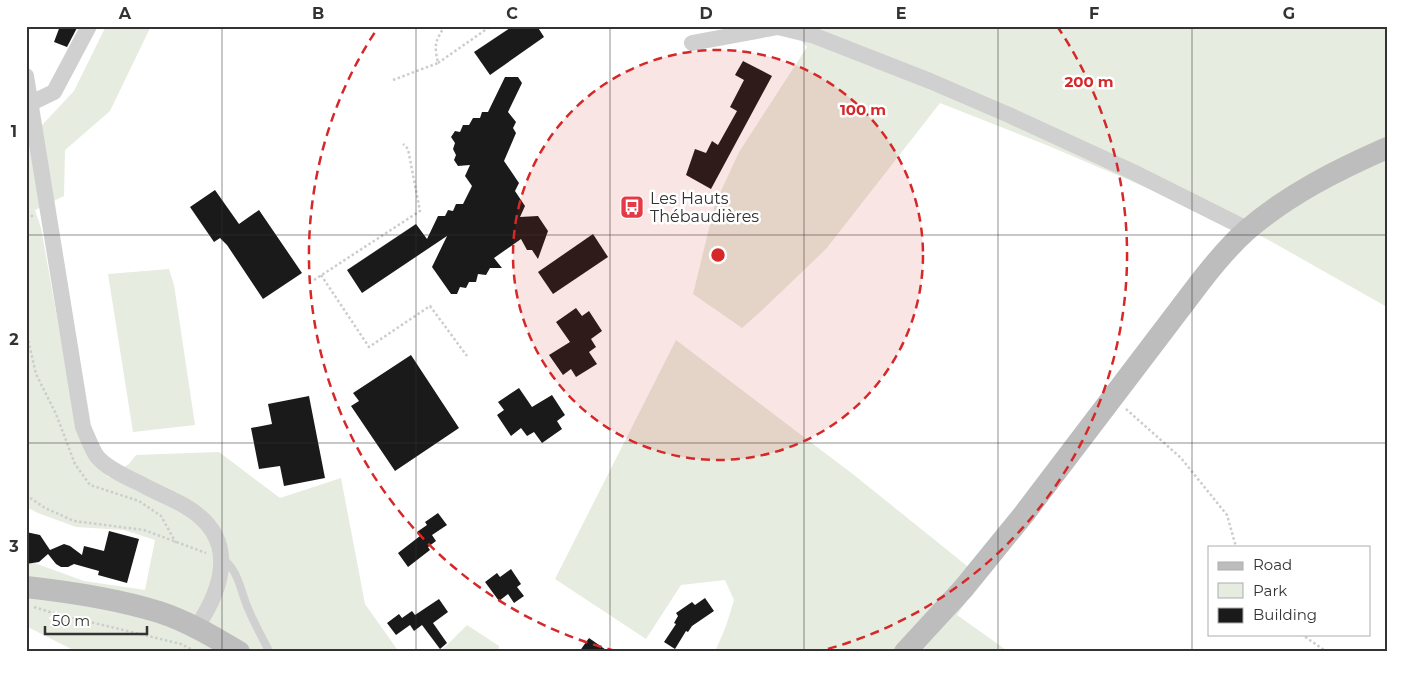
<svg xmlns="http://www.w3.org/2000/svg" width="1413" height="678" font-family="Montserrat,sans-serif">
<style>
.green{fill:#e6ecdf}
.building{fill:#1a1a1a}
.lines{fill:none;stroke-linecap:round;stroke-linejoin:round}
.path{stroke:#cdcdcd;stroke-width:2.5;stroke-dasharray:2.5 2.5;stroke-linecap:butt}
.service{stroke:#d0d0d0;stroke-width:8}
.minor{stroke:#d0d0d0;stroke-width:16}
.secondary{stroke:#bdbdbd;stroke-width:22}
.grid{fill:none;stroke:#333;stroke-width:1;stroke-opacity:0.55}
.ring{fill:none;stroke:#d62828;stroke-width:2.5;stroke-dasharray:9 6}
.labels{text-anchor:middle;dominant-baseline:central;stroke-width:5;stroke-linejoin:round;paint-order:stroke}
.poi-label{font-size:16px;fill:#333;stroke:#fff;text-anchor:start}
.centre{fill:#d62828;stroke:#fff;stroke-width:2.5}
.ring-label{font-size:15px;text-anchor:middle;font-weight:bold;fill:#d62828;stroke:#fff;stroke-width:5;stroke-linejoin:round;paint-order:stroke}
.neatline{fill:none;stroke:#333;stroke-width:2}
.grid-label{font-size:16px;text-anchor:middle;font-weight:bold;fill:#333}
</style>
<rect width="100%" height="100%" fill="#fff"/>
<!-- green -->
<g class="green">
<polygon points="106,26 151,26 110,111 65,150 64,196 35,210 41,228 77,430 108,477 129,464 136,455 219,452 280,498 341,478 365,604 399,652 77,652 26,626 26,560 84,581 145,590 155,540 124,530 76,527 38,513 26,507 26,116 29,139 74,91"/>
<polygon points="790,26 1387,26 1387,307 1265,238 1044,144 940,103 826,249 759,313 742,328 693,294 715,204 739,152 807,47"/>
<polygon points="169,269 174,285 195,425 133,432 108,274"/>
<polygon points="676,340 854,475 982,578 957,615 1009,652 715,652 726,626 734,600 725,580 681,585 646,639 555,579"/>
<polygon points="467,625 499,646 498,652 440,652"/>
</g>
<!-- building -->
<g class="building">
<polygon points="60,26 78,26 67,47 54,42"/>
<polygon points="513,26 537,26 544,37 490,75 474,52"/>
<polygon points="743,61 772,76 711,189 686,175 695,149 706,153 712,141 718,145 737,111 730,107 744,80 735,75"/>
<polygon points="505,77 518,77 522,83 508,112 516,122 513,128 516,133 504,161 519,183 515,191 525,206 520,217 538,216 548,231 538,259 532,250 527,250 521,239 494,258 502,268 490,268 486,275 478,274 476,282 469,282 466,288 460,287 457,294 451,294 432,267 447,236 362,293 347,270 416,224 427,239 438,216 445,216 448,210 453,211 456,204 463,204 472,186 465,176 470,165 458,166 454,160 456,155 453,149 455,143 451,137 455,131 460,132 463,125 469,125 473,118 480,118 482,112 488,112"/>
<polygon points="215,190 239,224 259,210 302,273 263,299 227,245 220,238 214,242 190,207"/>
<polygon points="593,234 608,257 553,294 538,272"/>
<polygon points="576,308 582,316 589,311 602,331 591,339 596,347 589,352 597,364 576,377 571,369 563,375 549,355 570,342 556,322"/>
<polygon points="411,355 459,428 395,471 351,406 359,401 353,393"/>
<polygon points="519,388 532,407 552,395 565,415 557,421 562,429 542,443 534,432 527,436 521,428 511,436 497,415 504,410 498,402"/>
<polygon points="309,396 325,478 284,486 280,466 259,469 251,428 272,424 268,404"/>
<polygon points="438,513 447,525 432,535 436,541 428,547 430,550 408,567 398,553 420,536 417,532 427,525 425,522"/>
<polygon points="109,531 139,539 127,583 98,575 99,571 74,564 68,567 61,567 56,564 48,554 39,562 26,564 26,532 40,535 50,550 64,544 70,546 82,555 84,546 104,551"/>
<polygon points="511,569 521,584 517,587 524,596 514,603 508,594 499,601 485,582 497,573 500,577"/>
<polygon points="705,598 714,611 692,626 688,632 686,631 675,649 664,642 676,624 674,623 678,616 676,613 692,602 695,605"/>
<polygon points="439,599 448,612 433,623 447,643 440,649 422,625 414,631 410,625 396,635 387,623 399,614 402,618 412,611 415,615"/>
<polygon points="589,638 609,652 579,652"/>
</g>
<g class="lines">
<!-- path -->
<g class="path">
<polyline points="438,63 491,26"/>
<path d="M393 80 438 63C434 45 435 41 445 26"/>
<polyline points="26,218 35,215"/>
<polyline points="321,275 369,347 430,306 467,356"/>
<polyline points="314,280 420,211 408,149 403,144"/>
<polyline points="26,331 36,374 56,414 75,464 90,485 139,501 161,516 176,543"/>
<polyline points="1126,409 1181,458 1227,515 1236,547"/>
<polyline points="26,495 45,508 74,521 144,530 206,553"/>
<polyline points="34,607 53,613 181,644 196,652"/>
<polyline points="1301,634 1327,652"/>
</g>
<!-- service -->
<path class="service" d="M222 558C238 570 240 588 247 606 253 621 261 635 268 649"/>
<!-- minor -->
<g class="minor">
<polyline points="692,43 778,27 815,36 930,81 1009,115 1133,172 1241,226 1246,231"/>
<path d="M26 76 83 427C87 436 91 447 96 455 104 467 128 478 141 484 155 492 171 498 185 506 238 537 225 585 196 628"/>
<polyline points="31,103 54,92 89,26"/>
</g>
<!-- secondary -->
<g class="secondary">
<path d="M26 587C71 592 117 599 159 612 187 621 214 637 239 652"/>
<path d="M905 652 963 589 1024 514 1201 281C1215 263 1230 245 1247 230 1289 194 1337 170 1387 148"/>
</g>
</g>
<!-- grid -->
<path class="grid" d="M222 26V652M416 26V652M610 26V652M804 26V652M998 26V652M1192 26V652M26 235H1387M26 443H1387"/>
<!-- distance rings -->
<circle cx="718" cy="255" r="205" fill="#d62828" fill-opacity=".12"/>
<g class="ring">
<circle cx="718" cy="255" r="205"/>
<path d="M616 651A409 409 0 0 1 379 26M1057 26A409 409 0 0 1 820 651"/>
</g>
<!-- icons -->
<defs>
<g id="bus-square" transform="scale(1.25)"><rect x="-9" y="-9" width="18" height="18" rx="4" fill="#e63946" stroke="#fff"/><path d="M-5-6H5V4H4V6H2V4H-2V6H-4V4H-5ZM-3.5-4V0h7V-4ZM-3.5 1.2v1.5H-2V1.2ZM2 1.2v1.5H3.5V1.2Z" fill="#fff"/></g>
</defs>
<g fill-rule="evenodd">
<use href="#bus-square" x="632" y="207"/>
</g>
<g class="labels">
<!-- poi labels -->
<g class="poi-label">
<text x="650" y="198">Les Hauts<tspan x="650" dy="18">Thébaudières</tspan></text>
</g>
</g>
<circle cx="718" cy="255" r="8" class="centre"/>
<g class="ring-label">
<text x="1089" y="87">200 m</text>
<text x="863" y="115">100 m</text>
</g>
<!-- border -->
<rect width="1413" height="678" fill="none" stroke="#ffffff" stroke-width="55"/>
<!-- legend -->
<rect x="1208" y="546" width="162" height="90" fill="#ffffff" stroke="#adadad"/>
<rect x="1218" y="562" width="25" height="8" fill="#bdbdbd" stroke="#adadad"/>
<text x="1253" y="570" font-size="15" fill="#333333">Road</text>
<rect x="1218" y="583" width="25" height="15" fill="#e6ecdf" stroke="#adadad"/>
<text x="1253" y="596" font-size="15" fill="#333333">Park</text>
<rect x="1218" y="608" width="25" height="15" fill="#1a1a1a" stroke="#adadad"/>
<text x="1253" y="620" font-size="15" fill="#333333">Building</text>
<!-- scale -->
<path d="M45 626v8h102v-8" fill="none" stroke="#333333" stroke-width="2.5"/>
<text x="52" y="626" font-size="15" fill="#333333" stroke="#ffffff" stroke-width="4" paint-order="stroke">50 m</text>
<rect x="28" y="28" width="1358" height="622" class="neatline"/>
<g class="grid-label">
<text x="125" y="19">A</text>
<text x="318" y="19">B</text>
<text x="512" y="19">C</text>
<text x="706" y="19">D</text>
<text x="901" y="19">E</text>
<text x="1094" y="19">F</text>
<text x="1289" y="19">G</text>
<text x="14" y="137">1</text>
<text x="14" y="345">2</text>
<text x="14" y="552">3</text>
</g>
</svg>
